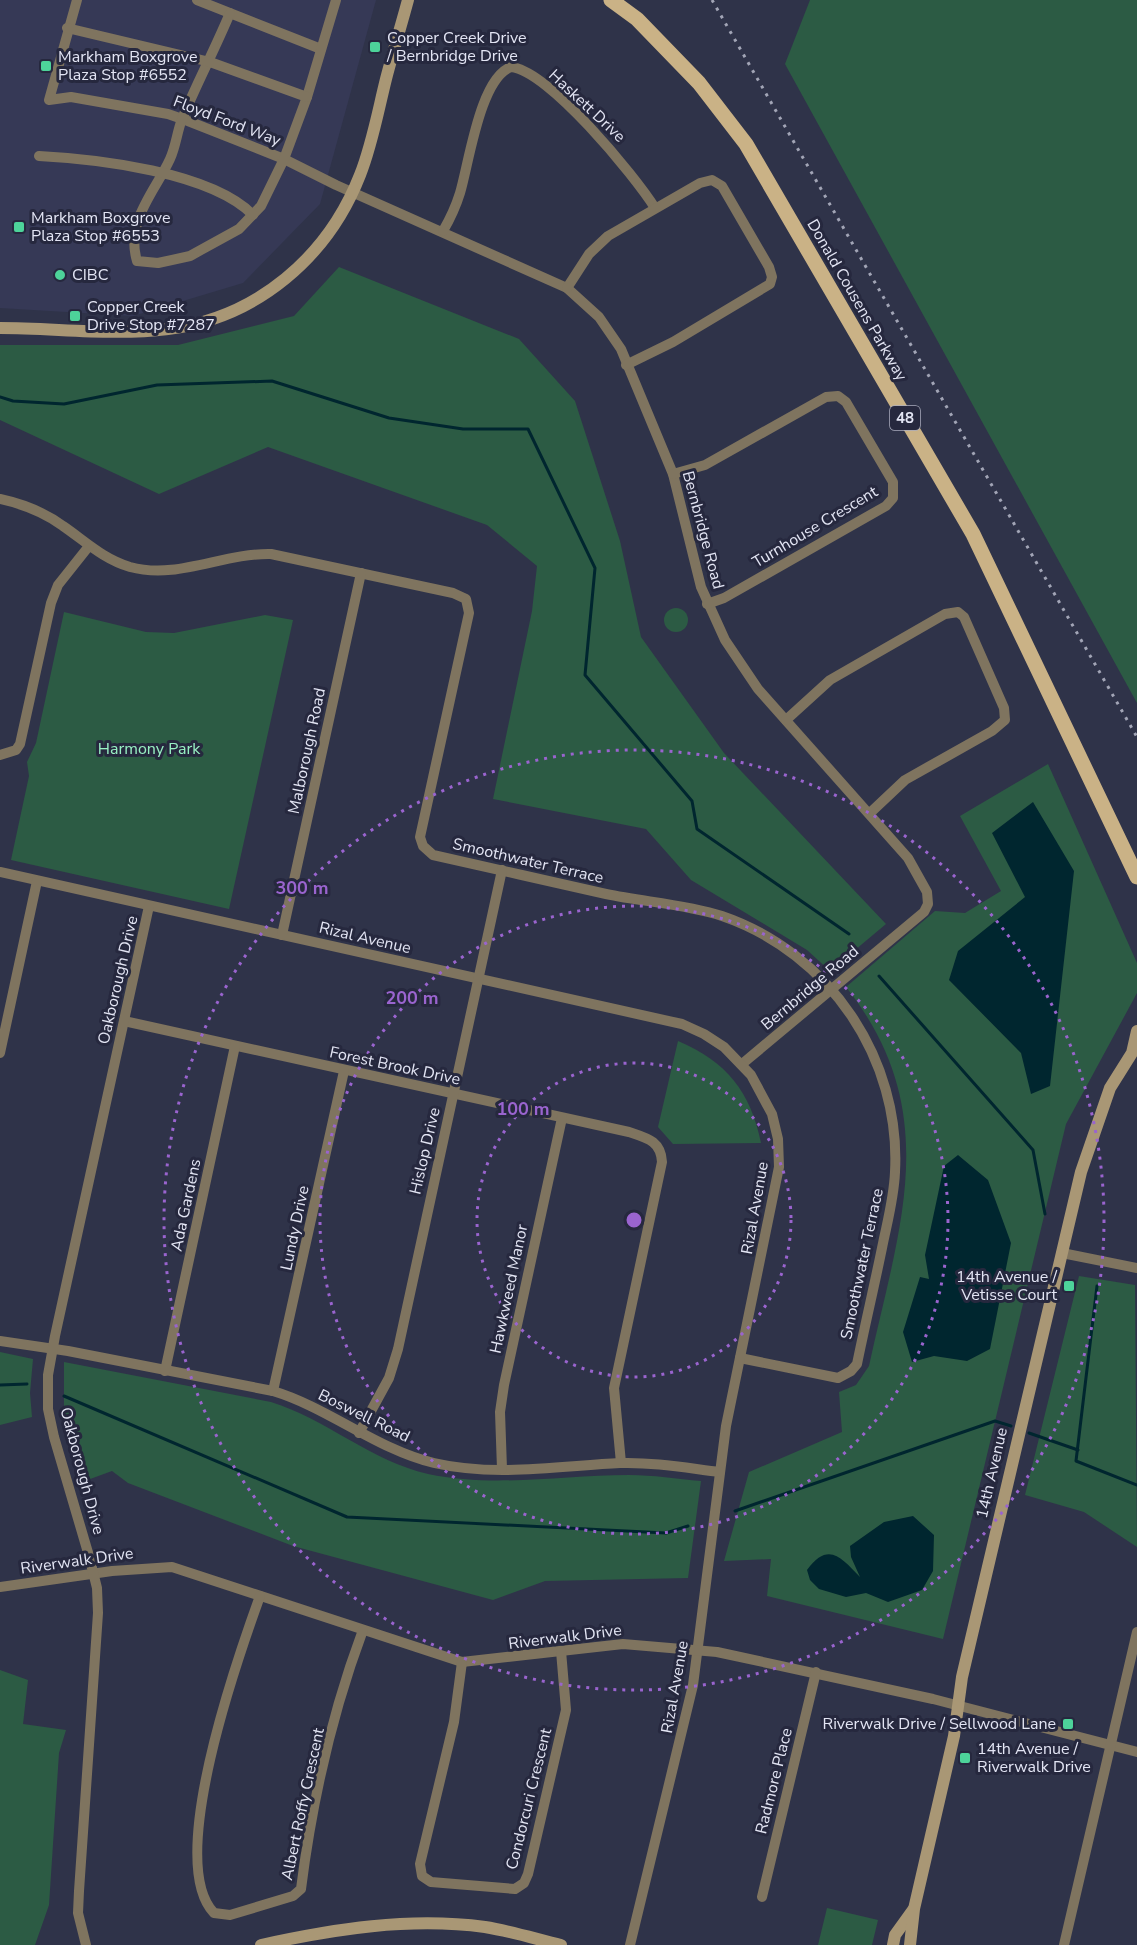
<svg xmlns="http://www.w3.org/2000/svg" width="1137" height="1945" font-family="'Nunito Sans',sans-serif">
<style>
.built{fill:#363956}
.green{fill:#2c5b44}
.water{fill:#00262f}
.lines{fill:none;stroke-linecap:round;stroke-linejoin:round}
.stream{stroke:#00262f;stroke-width:3}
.street{stroke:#7f745f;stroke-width:10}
.secondary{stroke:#a99775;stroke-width:12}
.primary{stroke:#cab286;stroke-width:15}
.rail{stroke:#a2a5b6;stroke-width:3;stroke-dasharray:3 6;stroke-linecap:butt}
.ring{fill:none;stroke:#9a64cf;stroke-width:3;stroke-dasharray:3 6}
.poi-dot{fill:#4dd39a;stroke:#26283e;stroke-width:2}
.labels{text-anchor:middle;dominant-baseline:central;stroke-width:6;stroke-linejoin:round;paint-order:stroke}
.shield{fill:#26283e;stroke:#aaacbd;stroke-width:1.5}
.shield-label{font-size:15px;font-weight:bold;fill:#e3e5f4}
.poi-label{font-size:16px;fill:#e3e5f4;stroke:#26283e;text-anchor:start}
.street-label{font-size:16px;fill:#e3e5f4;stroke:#26283e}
.park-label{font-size:16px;fill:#98f0c3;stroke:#26283e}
.centre{fill:#9a64cf;stroke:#26283e;stroke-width:3}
.ring-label{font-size:18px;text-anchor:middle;font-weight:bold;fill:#9a64cf;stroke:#26283e;stroke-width:6;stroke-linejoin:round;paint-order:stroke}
</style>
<rect width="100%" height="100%" fill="#2f3349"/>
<!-- built -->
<polygon class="built" points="0,0 376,0 320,204 243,283 133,316 0,308"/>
<!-- green -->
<g class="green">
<polygon points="810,0 1137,0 1137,703 785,64"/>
<polygon points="339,267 519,339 575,401 620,541 641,637 724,753 886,924 830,971 807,950 691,880 646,829 493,799 532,611 537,566 487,525 268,447 159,494 0,420 0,345 178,345 294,316"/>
<circle cx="676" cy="620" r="12"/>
<polygon points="64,612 146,632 174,633 265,615 293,620 229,909 11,860 29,776 27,762 36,743"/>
<path d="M1048 764 1137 963V993L1066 1124 943 1639 767 1596 771 1559 724 1561 749 1472 842 1432 839 1392 856 1385 869 1366C899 1227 945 1112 846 987L935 911 965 913 1001 891 960 816Z"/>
<path d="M678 1041C727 1062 750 1091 761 1143L673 1144 658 1127Z"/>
<polygon points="1079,1276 1135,1285 1137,1547 1084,1512 1025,1495"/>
<polygon points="0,1352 33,1359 30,1393 32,1417 0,1425"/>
<path d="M64 1362 271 1402C326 1419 371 1461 428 1474 495 1488 562 1475 629 1475 653 1475 677 1479 701 1481L688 1578 545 1581 493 1600 293 1546 128 1483 112 1471 82 1482 64 1418Z"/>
<polygon points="0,1670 28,1680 23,1724 66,1730 59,1753 49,1905 35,1945 0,1945"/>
<polygon points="827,1908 878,1920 872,1945 818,1945"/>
</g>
<!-- water -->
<g class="water">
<polygon points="1033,802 1074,871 1050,1086 1031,1094 1021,1053 949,980 958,951 1025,897 992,833"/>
<polygon points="958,1155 988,1180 1011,1243 990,1349 967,1361 934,1356 912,1362 903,1332 920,1277 929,1279 925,1255 944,1166"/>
<path d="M913 1516 934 1535 933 1571 922 1590 888 1602 866 1593 846 1597 819 1589 810 1580 807 1570C829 1540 842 1559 860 1577L851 1557 850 1546 884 1522Z"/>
</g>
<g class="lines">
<!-- stream -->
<g class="stream">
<polyline points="0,397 13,401 64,404 157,385 272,381 389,418 463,429 528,429 595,568 585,675 692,801 697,829 849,934"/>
<polyline points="879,976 1033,1150 1045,1214"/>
<polyline points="1097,1286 1076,1461 1137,1485"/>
<polyline points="0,1385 27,1384"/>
<polyline points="64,1396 347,1517 666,1533 688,1526"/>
<polyline points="1029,1433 1078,1450"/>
<polyline points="735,1511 995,1421 1011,1426"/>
</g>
<!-- street -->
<g class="street">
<polyline points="77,0 49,100 71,97 168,114 188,121 284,159 336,185 567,288 599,317 621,349 673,474 701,587 725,640 758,689 908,858 927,892 928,904 924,912 742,1064"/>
<polyline points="197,0 321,49"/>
<path d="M230 13C215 49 197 83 182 119 177 132 176 146 170 159 155 192 125 221 137 261L158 263 190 256 239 229 261 206 284 159 307 97 336 0"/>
<polyline points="67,28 210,62 307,97"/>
<path d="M39 156C97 159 211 172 253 215"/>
<path d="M443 231C450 219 456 206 460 193 469 163 480 78 511 67 548 70 635 176 655 208"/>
<polyline points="567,288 589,254 608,236 700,183 712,180 722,186 769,267 772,277 770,284 673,342 626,365"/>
<polyline points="673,474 705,465 826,397 838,396 846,402 893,482 893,498 886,506 724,598 707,604"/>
<path d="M0 499C23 504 44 512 63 526 85 541 103 559 130 567 178 580 222 553 271 554L453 593 466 599 469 613 420 837 423 846 433 855C491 868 548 881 606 894 644 902 685 904 722 916 830 953 901 1059 895 1172 894 1198 887 1223 882 1248 874 1287 865 1325 857 1364L851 1371 838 1378 740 1358"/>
<polyline points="786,720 830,680 945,614 958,612 964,617 1004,708 1005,720 992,731 905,780 870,813"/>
<polyline points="0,755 16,750 20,744 51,603 58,585 89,546"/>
<polyline points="0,872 682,1024 704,1034 724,1047 751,1075 772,1114 778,1139 779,1167 726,1426 693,1685 630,1945"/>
<polyline points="282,935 361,573"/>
<path d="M124 1021 629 1132C647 1138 661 1141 662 1162L614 1388 621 1463"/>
<polyline points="0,1053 37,881"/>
<polyline points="1062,1253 1137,1268"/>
<path d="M0 1341 68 1351 273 1391C329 1408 376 1449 434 1463 494 1477 560 1466 620 1463 654 1462 687 1468 720 1472"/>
<polyline points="165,1371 235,1046"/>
<polyline points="273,1391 344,1071"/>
<polyline points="359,1433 389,1378 398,1349 502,870"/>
<polyline points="502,1469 500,1412 504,1385 562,1118"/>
<polyline points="0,1587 112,1571 172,1567 462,1662 623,1644 717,1652 933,1699 1137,1752"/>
<path d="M260 1596C238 1657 165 1862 214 1913L230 1915 293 1896 301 1889C312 1802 332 1713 363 1630"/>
<polyline points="462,1662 454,1722 420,1864 422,1876 431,1882 515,1889 524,1883 528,1874 566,1710 561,1651"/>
<polyline points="762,1897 816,1672"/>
<polyline points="86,1945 78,1913 79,1891 98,1613 97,1588 89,1556 54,1437 48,1409 48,1375 55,1336 149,906"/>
<polyline points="1064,1945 1137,1632"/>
</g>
<!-- secondary -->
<g class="secondary">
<path d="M0 328C56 328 113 336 168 329 257 318 328 257 360 175 372 145 378 111 386 79 393 52 401 26 408 0"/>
<path d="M261 1945C334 1929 409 1917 485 1927 510 1931 536 1939 561 1945"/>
<polyline points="893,1945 895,1935 913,1910"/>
<polyline points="910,1945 914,1909 954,1736 962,1677 1081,1172 1110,1088 1132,1053 1137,1031"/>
</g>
<!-- primary -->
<polyline class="primary" points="611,0 637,19 699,83 746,144 973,534 1137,877"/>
<!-- rail -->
<polyline class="rail" points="712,0 1137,737"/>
</g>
<!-- distance rings -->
<g class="ring">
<circle cx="634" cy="1220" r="157"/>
<circle cx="634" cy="1220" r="314"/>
<circle cx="634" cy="1220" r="470"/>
</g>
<!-- markers -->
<g class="poi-dot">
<rect x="369" y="41" width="12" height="12" rx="3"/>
<rect x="40" y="60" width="12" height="12" rx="3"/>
<rect x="13" y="221" width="12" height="12" rx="3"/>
<circle cx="60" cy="275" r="6"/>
<rect x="69" y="310" width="12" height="12" rx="3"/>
<rect x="1063" y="1280" width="12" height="12" rx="3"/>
<rect x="1062" y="1718" width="12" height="12" rx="3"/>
<rect x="959" y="1752" width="12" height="12" rx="3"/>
</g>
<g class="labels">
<!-- shield labels -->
<rect class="shield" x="890" y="406" width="30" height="24" rx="4.5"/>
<g class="shield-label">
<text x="905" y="418">48</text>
</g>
<!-- poi labels -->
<g class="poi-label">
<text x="387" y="38">Copper Creek Drive<tspan x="387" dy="18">/ Bernbridge Drive</tspan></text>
<text x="58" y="57">Markham Boxgrove<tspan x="58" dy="18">Plaza Stop #6552</tspan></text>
<text x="31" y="218">Markham Boxgrove<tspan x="31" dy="18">Plaza Stop #6553</tspan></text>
<text x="72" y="275">CIBC</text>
<text x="87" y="307">Copper Creek<tspan x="87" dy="18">Drive Stop #7287</tspan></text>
<text x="1057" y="1277" text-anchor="end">14th Avenue /<tspan x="1057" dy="18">Vetisse Court</tspan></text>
<text x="1056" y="1724" text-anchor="end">Riverwalk Drive / Sellwood Lane</text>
<text x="977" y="1749">14th Avenue /<tspan x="977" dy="18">Riverwalk Drive</tspan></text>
</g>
<!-- street labels -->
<g class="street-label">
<text transform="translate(587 106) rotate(43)">Haskett Drive</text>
<text transform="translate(227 121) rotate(21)">Floyd Ford Way</text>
<text transform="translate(857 300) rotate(60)">Donald Cousens Parkway</text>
<text transform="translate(815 527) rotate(-31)">Turnhouse Crescent</text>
<text transform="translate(703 530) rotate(75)">Bernbridge Road</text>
<text transform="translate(307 751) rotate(-78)">Malborough Road</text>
<text transform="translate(528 861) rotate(13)">Smoothwater Terrace</text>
<text transform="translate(365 938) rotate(13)">Rizal Avenue</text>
<text transform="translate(118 980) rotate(-77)">Oakborough Drive</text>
<text transform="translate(810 988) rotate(-40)">Bernbridge Road</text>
<text transform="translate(395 1066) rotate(12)">Forest Brook Drive</text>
<text transform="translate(425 1151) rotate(-77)">Hislop Drive</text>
<text transform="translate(186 1205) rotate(-78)">Ada Gardens</text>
<text transform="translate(755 1208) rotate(-80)">Rizal Avenue</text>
<text transform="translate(295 1228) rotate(-78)">Lundy Drive</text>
<text transform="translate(862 1264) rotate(-78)">Smoothwater Terrace</text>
<text transform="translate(509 1289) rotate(-78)">Hawkweed Manor</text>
<text transform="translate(364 1416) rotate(26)">Boswell Road</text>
<text transform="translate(82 1471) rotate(75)">Oakborough Drive</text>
<text transform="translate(992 1473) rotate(-77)">14th Avenue</text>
<text transform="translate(77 1561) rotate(-8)">Riverwalk Drive</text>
<text transform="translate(565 1637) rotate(-7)">Riverwalk Drive</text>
<text transform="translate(675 1687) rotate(-80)">Rizal Avenue</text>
<text transform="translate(774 1781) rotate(-76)">Radmore Place</text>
<text transform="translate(529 1799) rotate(-76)">Condorcuri Crescent</text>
<text transform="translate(303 1804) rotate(-78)">Albert Roffy Crescent</text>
</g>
<!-- park labels -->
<g class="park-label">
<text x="149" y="749">Harmony Park</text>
</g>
</g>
<circle cx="634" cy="1220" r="9" class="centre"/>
<g class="ring-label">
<text x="302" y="894">300 m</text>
<text x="412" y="1004">200 m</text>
<text x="523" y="1115">100 m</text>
</g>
</svg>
